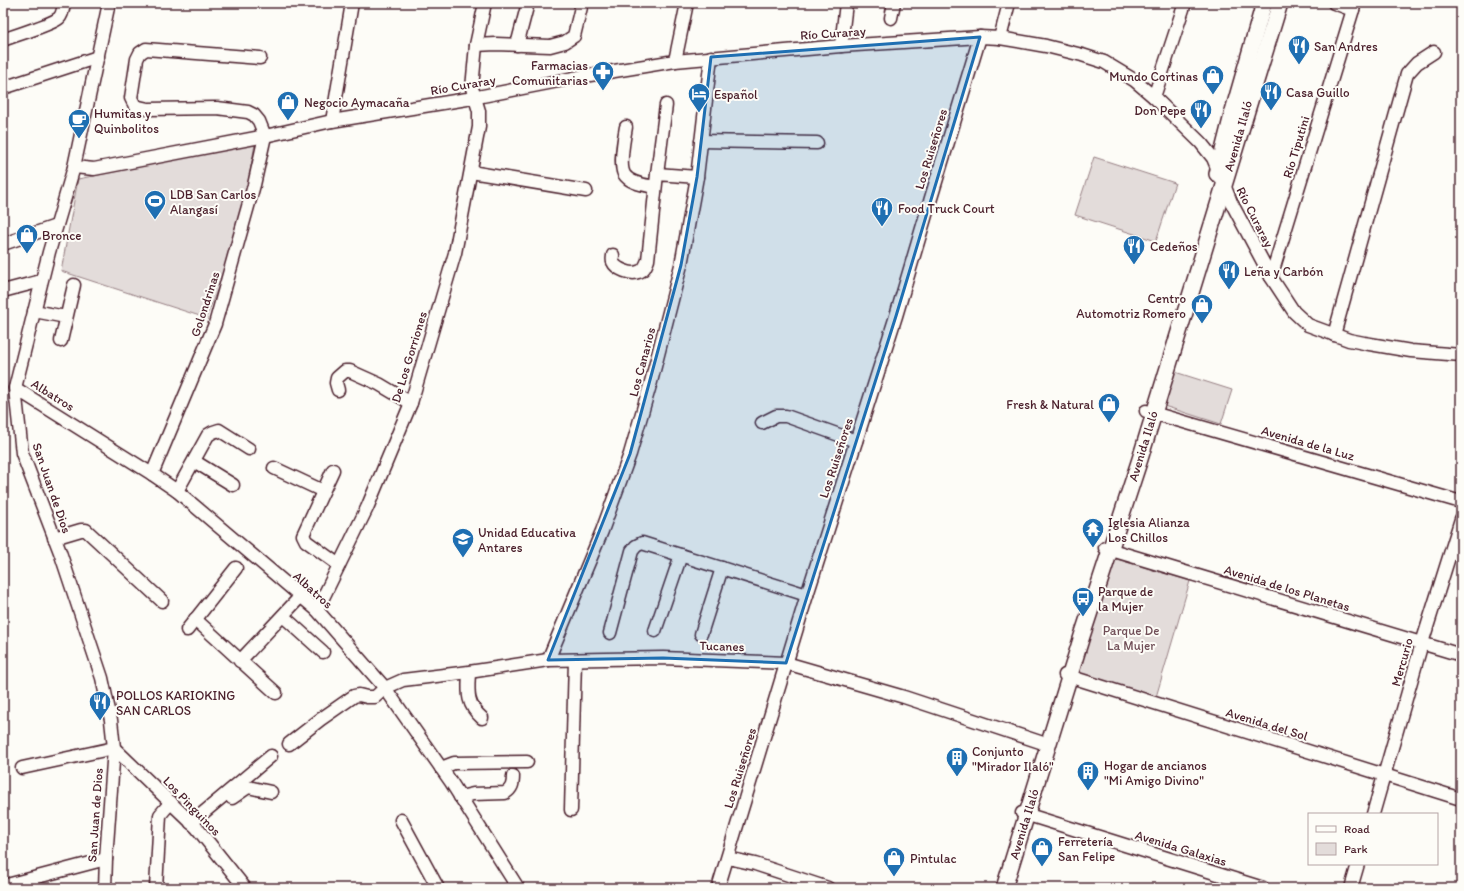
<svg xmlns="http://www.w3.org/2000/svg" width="1464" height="891" font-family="Itim,sans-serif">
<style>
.green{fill:#e3dcda;stroke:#967e82}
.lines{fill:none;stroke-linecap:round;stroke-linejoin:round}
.minor-casing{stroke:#4a1f2b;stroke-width:15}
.major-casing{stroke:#4a1f2b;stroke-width:18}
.minor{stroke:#fdfcf7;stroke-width:12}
.major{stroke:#fdfcf7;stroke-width:15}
.marked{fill:#1f6fb2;fill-opacity:0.2;stroke:#1f6fb2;stroke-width:3;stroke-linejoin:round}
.labels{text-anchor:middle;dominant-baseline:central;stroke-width:4;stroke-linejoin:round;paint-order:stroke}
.street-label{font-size:13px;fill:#4a1f2b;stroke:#fdfcf7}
.poi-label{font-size:13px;fill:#4a1f2b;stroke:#fdfcf7;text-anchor:start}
.park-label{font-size:13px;fill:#704e57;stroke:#fdfcf7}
</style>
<rect width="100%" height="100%" fill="#fdfcf7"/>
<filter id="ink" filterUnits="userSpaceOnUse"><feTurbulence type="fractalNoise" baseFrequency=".025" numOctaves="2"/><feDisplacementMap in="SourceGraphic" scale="8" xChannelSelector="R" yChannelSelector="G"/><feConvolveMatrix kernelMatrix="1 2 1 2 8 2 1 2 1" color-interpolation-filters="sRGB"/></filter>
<g filter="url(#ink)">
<!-- green -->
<g class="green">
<polygon points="255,144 247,188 231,255 206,318 61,271 78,179"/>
<polygon points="1094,157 1175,183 1156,241 1075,215"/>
<polygon points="1175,372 1232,390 1221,424 1164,406"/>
<polygon points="1113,558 1190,581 1156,697 1078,674"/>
</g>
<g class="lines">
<!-- minor casing -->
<g class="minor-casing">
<g id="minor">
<polyline points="1334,3 1353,10"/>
<polyline points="891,18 894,3"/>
<polyline points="1000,38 1009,3"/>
<path d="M3 40C15 35 51 25 59 18 63 14 63 8 64 3"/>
<polyline points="476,45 496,44 550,46 565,42 574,36 582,3"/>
<polyline points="517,45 528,3"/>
<polyline points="841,46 846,3"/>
<polyline points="675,61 687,3"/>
<polyline points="3,88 98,57"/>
<polyline points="1154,97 1185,3"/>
<polyline points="332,121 352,3"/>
<path d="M626 127C624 138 619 165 624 174 630 184 646 185 655 187"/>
<polyline points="701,141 817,143"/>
<polyline points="74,167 94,169 265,136 332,121 467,99 584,76 675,61 841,46 980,37 1000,38 1046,46 1082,55 1104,62 1134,80 1154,97 1201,143 1213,158 1231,202 1271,277 1294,312 1308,325 1349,340 1364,343 1411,351 1461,355"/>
<polyline points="471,172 586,191"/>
<polyline points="657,174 666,105"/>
<polyline points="3,244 56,226"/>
<path d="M613 255C613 257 612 260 613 262 616 269 631 275 638 272 644 271 646 265 648 260L657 174 697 177"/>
<polyline points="1271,277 1355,3"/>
<polyline points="3,291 41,281"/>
<polyline points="34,311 66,317"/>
<polyline points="1334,335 1407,74 1417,63 1434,52"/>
<polyline points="61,341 74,285"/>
<polyline points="15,388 152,474 177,491 317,610 385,688 451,782 518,888"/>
<polyline points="338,390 336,383 337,378 345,371 350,371 379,384 411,403"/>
<polyline points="1146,411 1461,502"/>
<polyline points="762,423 776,416 786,416 856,441"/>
<polyline points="194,461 233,485"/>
<polyline points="274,468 323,491"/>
<polyline points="333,470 303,535 306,541 339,565"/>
<polyline points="152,474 215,324 254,185 265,136 259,121 254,115 248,112 217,108 148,109 135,106 131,98 137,59 140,53 146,49 260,58"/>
<polyline points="177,491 208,435 213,432 219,430 249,449"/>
<polyline points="54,538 81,530 86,530 162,601"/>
<polyline points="1105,548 1461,655"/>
<polyline points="317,610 367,508 411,403 455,253 479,127 479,111 472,88 476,45 485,3"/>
<polyline points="283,616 323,652"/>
<polyline points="195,619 276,693"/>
<polyline points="187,630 236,568"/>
<polyline points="655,631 681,555"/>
<polyline points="610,633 632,551 636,546 642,543 807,595"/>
<polyline points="701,634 722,568"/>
<polyline points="548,660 602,531 630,454 651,382 681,265 697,177 711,57"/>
<polyline points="240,661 300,597"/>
<path d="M469 672C468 692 466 704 482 718"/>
<polyline points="1065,675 1461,799"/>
<polyline points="289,744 321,719 354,696 359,695 367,697 375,697 385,688 403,680 469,672 548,660 663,658 786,663 904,697 1049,745"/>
<polyline points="22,768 114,748 197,828 245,888"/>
<polyline points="441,768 454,763 527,762"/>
<path d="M460 797 473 794 505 793C512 789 513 784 513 776"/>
<polyline points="232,798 248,787 271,792"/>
<polyline points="571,810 575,660"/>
<polyline points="1022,813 1263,888"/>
<polyline points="1373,814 1422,643 1461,519"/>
<polyline points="401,820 438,888"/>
<polyline points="191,823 271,756"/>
<polyline points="728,858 755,864 828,888"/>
<polyline points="3,886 106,859"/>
<polyline points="105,888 106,859 114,748 111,720 102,678 60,552 22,453 15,388 49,252 74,167 109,3"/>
<polyline points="156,888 160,815 171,802"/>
<polyline points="718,888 807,595 896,316 931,198 980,37"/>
<polyline points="1351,888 1358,864"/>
</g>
</g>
<!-- major casing -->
<g class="major-casing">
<g id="major">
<polyline points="1217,174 1233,111 1264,3"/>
<polyline points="1004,888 1082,636 1140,459 1280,3"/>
</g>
</g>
<!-- minor -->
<use href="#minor" class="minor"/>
<!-- major -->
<use href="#major" class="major"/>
</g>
</g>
<!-- marked area -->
<path class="marked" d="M980 37 896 316 786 663 663 658 548 660 630 454 681 265 697 177 711 57Z"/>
<!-- icons -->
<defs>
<g id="restaurant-pin" transform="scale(1.15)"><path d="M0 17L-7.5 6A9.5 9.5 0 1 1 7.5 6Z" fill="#1f6fb2" stroke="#fdfcf7"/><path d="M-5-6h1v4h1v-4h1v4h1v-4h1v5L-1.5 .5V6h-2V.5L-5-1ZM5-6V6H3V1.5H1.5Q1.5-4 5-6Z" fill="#fff"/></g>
<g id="pharmacy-pin" transform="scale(1.15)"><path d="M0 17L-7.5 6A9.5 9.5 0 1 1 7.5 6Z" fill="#1f6fb2" stroke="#fdfcf7"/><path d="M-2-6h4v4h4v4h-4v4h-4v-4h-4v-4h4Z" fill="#fff"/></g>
<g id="shop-pin" transform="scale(1.15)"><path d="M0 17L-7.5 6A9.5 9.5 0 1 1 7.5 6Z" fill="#1f6fb2" stroke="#fdfcf7"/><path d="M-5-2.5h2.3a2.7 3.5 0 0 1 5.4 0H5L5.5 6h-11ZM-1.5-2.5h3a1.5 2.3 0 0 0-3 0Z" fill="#fff"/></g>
<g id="hotel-pin" transform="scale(1.15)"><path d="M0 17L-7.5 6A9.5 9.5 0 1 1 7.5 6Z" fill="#1f6fb2" stroke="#fdfcf7"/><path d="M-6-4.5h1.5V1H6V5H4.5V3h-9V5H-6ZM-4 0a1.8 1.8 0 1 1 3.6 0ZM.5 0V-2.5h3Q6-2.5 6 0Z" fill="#fff"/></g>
<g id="cafe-pin" transform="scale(1.15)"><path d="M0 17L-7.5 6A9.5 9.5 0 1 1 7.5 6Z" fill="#1f6fb2" stroke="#fdfcf7"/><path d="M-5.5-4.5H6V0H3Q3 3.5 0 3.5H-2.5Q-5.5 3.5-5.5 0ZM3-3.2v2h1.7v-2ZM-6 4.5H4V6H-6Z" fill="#fff"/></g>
<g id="stadium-pin" transform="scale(1.15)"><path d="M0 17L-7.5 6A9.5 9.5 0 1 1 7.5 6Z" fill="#1f6fb2" stroke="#fdfcf7"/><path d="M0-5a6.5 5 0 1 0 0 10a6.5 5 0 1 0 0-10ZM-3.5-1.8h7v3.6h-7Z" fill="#fff"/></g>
<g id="temple-pin" transform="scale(1.15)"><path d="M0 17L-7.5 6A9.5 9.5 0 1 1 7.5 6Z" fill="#1f6fb2" stroke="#fdfcf7"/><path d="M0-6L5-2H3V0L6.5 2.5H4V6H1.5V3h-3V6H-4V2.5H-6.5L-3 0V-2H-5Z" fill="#fff"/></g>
<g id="school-pin" transform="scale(1.15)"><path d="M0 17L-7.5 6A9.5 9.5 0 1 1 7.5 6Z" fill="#1f6fb2" stroke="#fdfcf7"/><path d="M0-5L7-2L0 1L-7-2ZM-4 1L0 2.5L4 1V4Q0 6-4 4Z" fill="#fff"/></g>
<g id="bus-pin" transform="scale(1.15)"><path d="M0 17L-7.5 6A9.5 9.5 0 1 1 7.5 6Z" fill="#1f6fb2" stroke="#fdfcf7"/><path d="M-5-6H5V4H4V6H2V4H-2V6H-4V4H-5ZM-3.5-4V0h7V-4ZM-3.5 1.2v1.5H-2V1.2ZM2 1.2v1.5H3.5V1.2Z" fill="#fff"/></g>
<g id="building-pin" transform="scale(1.15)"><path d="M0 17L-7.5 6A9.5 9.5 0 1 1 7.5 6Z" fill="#1f6fb2" stroke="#fdfcf7"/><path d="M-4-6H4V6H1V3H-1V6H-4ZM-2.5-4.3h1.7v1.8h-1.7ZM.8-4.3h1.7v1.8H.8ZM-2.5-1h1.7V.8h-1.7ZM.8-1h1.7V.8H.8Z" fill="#fff"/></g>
</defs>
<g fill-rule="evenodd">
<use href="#restaurant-pin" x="1299" y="46"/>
<use href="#pharmacy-pin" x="603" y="72"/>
<use href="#shop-pin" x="1213" y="76"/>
<use href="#restaurant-pin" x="1271" y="92"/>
<use href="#hotel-pin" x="699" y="94"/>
<use href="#shop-pin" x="288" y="102"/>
<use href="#restaurant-pin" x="1201" y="110"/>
<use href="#cafe-pin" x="79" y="120"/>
<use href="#stadium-pin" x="155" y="201"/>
<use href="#restaurant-pin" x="882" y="208"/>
<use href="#shop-pin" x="27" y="235"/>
<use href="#restaurant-pin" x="1134" y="246"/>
<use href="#restaurant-pin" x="1229" y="271"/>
<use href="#shop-pin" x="1202" y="305"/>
<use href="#shop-pin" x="1109" y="404"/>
<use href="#temple-pin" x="1093" y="529"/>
<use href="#school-pin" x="463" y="539"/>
<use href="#bus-pin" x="1083" y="598"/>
<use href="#restaurant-pin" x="100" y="702"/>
<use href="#building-pin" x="957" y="758"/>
<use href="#building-pin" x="1088" y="772"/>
<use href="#shop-pin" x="1042" y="848"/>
<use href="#shop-pin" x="894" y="858"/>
</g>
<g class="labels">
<!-- street labels -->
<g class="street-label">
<text transform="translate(833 33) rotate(-4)">Río Curaray</text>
<text transform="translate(463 85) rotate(-10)">Río Curaray</text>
<text transform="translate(1238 136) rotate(-74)">Avenida Ilaló</text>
<text transform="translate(1296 147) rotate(-73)">Río Tiputini</text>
<text transform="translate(931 149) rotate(-73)">Los Ruiseñores</text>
<text transform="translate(1255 217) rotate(63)">Río Curaray</text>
<text transform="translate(205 304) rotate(-72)">Golondrinas</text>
<text transform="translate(409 357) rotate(-73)">De Los Gorriones</text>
<text transform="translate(642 362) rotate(-75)">Los Canarios</text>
<text transform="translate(53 395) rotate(32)">Albatros</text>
<text transform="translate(1308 443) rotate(16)">Avenida de la Luz</text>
<text transform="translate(1143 446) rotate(-73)">Avenida Ilaló</text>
<text transform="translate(836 458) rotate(-72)">Los Ruiseñores</text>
<text transform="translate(52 488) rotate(71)">San Juan de Dios</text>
<text transform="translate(1287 588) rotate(17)">Avenida de los Planetas</text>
<text transform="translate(313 590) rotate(42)">Albatros</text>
<text transform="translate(722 646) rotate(2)">Tucanes</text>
<text transform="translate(1402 662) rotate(-74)">Mercurio</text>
<text transform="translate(1267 724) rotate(17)">Avenida del Sol</text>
<text transform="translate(740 768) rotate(-73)">Los Ruiseñores</text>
<text transform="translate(192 806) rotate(46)">Los Pinguinos</text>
<text transform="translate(95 815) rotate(-86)">San Juan de Dios</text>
<text transform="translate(1024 824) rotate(-73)">Avenida Ilaló</text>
<text transform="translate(1181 848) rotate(17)">Avenida Galaxias</text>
</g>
<!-- poi labels -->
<g class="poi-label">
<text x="1314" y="46">San Andres</text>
<text x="588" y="65" text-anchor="end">Farmacias<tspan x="588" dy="15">Comunitarias</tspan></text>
<text x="1198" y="76" text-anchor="end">Mundo Cortinas</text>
<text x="1286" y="92">Casa Guillo</text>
<text x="714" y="94">Español</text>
<text x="304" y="102">Negocio Aymacaña</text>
<text x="1186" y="110" text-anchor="end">Don Pepe</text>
<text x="94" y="113">Humitas y<tspan x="94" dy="15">Quinbolitos</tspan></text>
<text x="170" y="194">LDB San Carlos<tspan x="170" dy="15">Alangasí</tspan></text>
<text x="898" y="208">Food Truck Court</text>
<text x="42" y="235">Bronce</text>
<text x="1150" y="246">Cedeños</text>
<text x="1244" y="271">Leña y Carbón</text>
<text x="1186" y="298" text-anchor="end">Centro<tspan x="1186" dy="15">Automotriz Romero</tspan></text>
<text x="1094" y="404" text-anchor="end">Fresh &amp; Natural</text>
<text x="1108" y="522">Iglesia Alianza<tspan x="1108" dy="15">Los Chillos</tspan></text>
<text x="478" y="532">Unidad Educativa<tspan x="478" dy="15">Antares</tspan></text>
<text x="1098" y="591">Parque de<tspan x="1098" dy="15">la Mujer</tspan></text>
<text x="116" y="695">POLLOS KARIOKING<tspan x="116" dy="15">SAN CARLOS</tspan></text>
<text x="972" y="751">Conjunto<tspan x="972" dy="15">"Mirador Ilaló"</tspan></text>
<text x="1104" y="765">Hogar de ancianos<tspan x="1104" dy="15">"Mi Amigo Divino"</tspan></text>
<text x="1058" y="841">Ferretería<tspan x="1058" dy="15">San Felipe</tspan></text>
<text x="910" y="858">Pintulac</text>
</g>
<!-- park labels -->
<g class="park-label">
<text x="1131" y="630">Parque De<tspan x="1131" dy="15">La Mujer</tspan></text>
</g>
</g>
<!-- margin -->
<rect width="1464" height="891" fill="none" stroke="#fdfcf7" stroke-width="16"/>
<rect x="8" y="8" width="1448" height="875" fill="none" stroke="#4a1f2b" stroke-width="1.5" filter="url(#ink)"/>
<!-- legend -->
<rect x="1308" y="813" width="130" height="52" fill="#fdfcf7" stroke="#b5a4a5"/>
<rect x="1316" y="826" width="20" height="6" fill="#fdfcf7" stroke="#b5a4a5"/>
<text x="1344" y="833" font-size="12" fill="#4a1f2b">Road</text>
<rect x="1316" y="843" width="20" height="12" fill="#e3dcda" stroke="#b5a4a5"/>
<text x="1344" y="853" font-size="12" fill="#4a1f2b">Park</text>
</svg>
